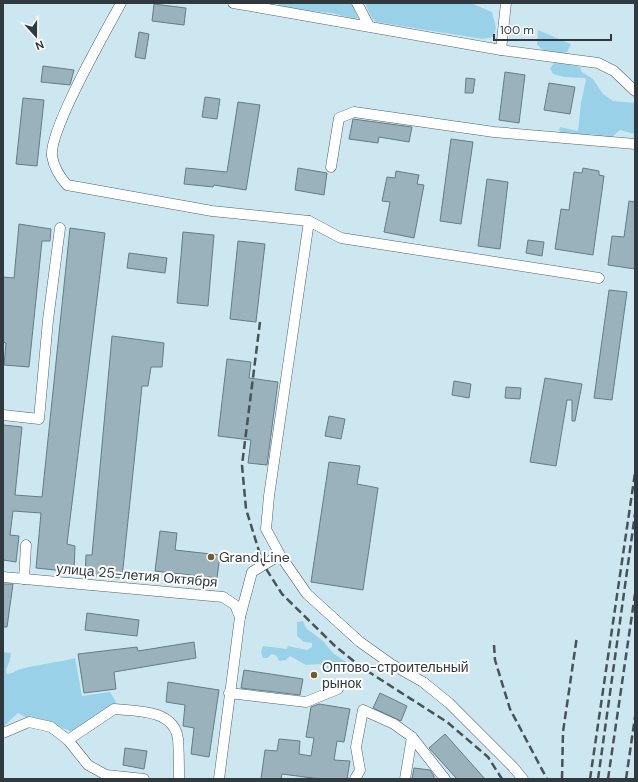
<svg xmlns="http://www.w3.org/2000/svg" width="638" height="782" font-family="'DM Sans',sans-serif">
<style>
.green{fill:#99d2e8}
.building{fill:#99b2bc;stroke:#657c85}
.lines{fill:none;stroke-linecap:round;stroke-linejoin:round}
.minor-casing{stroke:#4d646d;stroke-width:11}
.minor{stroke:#fff;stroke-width:10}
.rail{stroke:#475358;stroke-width:2.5;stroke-dasharray:8 4;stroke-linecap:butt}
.poi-dot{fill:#78592e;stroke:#fff;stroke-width:1.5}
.labels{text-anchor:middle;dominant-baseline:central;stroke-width:4;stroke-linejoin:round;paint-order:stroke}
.poi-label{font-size:14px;fill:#303a3e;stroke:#fff;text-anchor:start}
.street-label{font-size:14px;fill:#303a3e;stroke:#fff}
</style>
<rect width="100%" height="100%" fill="#cde7f1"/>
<!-- green -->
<g class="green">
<polygon points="277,3 351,3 358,18 355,19 331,13 282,8"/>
<polygon points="365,3 471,3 492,12 496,28 493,37 483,39 376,22 371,17"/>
<polygon points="538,30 571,44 567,52 562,54 544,52 537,44"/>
<polygon points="555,62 580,67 582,72 593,79 603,94 613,101 635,103 635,134 620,130 611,138 605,138 591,134 585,137 561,134 559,130 560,127 578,131 581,103 586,80 585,78 564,77 553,74 550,68"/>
<polygon points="303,621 306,628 323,641 333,653 359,671 359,674 347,670 329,669 319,664 306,665 290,656 286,660 279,661 277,656 272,654 267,658 263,658 261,652 263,646 287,649 288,646 307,650 312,647 312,643 304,642 297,636 297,622"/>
<path d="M3 652 11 653 10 660 6 670 7 674C13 674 15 670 21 669 39 664 57 663 75 658L82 696 110 692 116 702 112 708 72 732 44 720H31L18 713 3 727Z"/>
</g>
<!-- building -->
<g class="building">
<polygon points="154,4 186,8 184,25 152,21"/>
<polygon points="139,32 149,34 145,59 135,57"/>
<polygon points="43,66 74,70 70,85 41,82"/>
<polygon points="505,72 525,75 519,123 499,120"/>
<polygon points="466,78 475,79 473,93 465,93"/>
<polygon points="549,83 575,87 570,114 544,110"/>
<polygon points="205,97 220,99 217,119 202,117"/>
<polygon points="23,98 44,100 37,166 16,164"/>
<polygon points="238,102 260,105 246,190 214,185 213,187 184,184 186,168 227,172"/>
<polygon points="353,119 412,127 409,142 379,137 378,143 349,139"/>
<polygon points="451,139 473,142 461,224 440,221"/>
<polygon points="298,168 327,173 324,195 295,190"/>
<polygon points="583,168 599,171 599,175 604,176 593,255 555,249 561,209 569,210 574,172 582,173"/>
<polygon points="396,171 419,175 417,184 424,185 414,238 384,232 390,202 382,201 387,177 395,178"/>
<polygon points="487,179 508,182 500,249 478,246"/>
<polygon points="629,201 635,202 635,269 608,265 612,236 624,237"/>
<polygon points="19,224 51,229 50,241 42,241 29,367 4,365 6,343 3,342 3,277 14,278"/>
<polygon points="70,228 105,233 67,544 75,546 74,572 36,568 41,513 13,511 10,535 19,536 16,562 3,560 3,425 22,427 15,495 42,497"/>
<polygon points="183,232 214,235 208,306 177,303"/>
<polygon points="528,240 544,242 542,256 526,253"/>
<polygon points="238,241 265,244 256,322 230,319"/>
<polygon points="129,253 167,258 165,273 127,268"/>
<polygon points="609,290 627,292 612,400 594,398"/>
<polygon points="112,336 164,343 162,367 151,367 148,386 142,386 122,578 85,575 86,555 92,555"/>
<polygon points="227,359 251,362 249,378 278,382 267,465 248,463 251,440 218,436"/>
<polygon points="545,378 582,384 575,421 572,421 572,400 567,400 556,466 530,462"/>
<polygon points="454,381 471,384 469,398 452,395"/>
<polygon points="506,387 521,388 520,399 505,398"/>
<polygon points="329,416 345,419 341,439 325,436"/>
<polygon points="329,462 360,466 357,484 378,488 363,590 311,582"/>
<polygon points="160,531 177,533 175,550 220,555 217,578 155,571"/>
<polygon points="3,584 13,584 7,627 3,627"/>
<polygon points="87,613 139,620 137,636 85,630"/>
<polygon points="194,642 196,658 114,672 116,689 84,693 78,654 137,647 138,651"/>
<polygon points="244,670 303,679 300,695 241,688"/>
<polygon points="168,682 219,690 209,757 191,754 194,728 183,726 185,705 166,702"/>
<polygon points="380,693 407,706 401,721 373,708"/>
<polygon points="319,704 350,709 344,742 337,741 334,760 350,761 347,779 320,779 282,774 281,779 261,779 265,750 277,751 279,739 300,741 299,754 311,756 314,738 306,737 311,707"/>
<polygon points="445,734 485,779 457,779 429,748"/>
<polygon points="125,748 147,751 144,769 123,765"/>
<polygon points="414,768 430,770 434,776 434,779 412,779"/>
</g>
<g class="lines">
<!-- minor casing -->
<g class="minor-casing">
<g id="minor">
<path d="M121 3C106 31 49 130 52 156 54 168 59 176 67 185L212 211 309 221 341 238 599 278"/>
<polyline points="233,3 501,50 598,63 614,71 635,91"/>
<polyline points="357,3 369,26"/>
<polyline points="501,50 506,3"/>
<polyline points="331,167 339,118 354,112 494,132 635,144"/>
<polyline points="309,221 269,496 266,529 280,555 307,594 360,642 391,664 423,682 449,703 513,767 523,779"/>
<polyline points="3,415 39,419 48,320 60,228"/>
<polyline points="3,577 223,597 235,605 240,617"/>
<polyline points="24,579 26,545"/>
<polyline points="229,693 306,702 338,689"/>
<polyline points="3,733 29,722 51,727 68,740 88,765 106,775 144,779"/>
<path d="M68 740 114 709C136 711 174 709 178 739 179 752 179 766 179 779"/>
<polyline points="219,779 240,617 252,572 280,555"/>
<polyline points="355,779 360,770 356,747 363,710 394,724 412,737 445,779"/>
<polyline points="405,779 412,737"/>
</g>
</g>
<!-- minor -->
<use href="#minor" class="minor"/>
<!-- rail -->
<g class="rail">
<polyline points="260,322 242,465 246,509 263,564 282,594 335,646 361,667 447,722 488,757 502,779"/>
<polyline points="494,645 495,660 510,709 547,779"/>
<polyline points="562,779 563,732 577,636"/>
<polyline points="590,779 635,473"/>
<polyline points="598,779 635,514"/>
<polyline points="608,779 635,594"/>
<polyline points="626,779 635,717"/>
</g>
</g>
<!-- markers -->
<g class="poi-dot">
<circle cx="211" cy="557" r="4"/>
<circle cx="314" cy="675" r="4"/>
</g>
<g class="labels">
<!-- poi labels -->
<g class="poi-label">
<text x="219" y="557">Grand Line</text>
<text x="322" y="667">Оптово-строительный<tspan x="322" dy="16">рынок</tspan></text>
</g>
<!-- street labels -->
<g class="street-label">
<text transform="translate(137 575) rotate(5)">улица 25-летия Октября</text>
</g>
</g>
<!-- border -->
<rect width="638" height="782" fill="none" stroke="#303a3e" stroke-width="8"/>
<!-- north arrow -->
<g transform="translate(36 36) rotate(159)" stroke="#ffffff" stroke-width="3" paint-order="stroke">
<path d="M0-3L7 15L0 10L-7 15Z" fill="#303a3e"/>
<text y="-6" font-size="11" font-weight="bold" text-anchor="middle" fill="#303a3e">N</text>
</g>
<!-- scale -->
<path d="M494 34v6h117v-6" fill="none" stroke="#303a3e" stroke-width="2"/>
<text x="500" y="34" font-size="12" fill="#303a3e" stroke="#ffffff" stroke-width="3" paint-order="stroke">100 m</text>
</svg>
